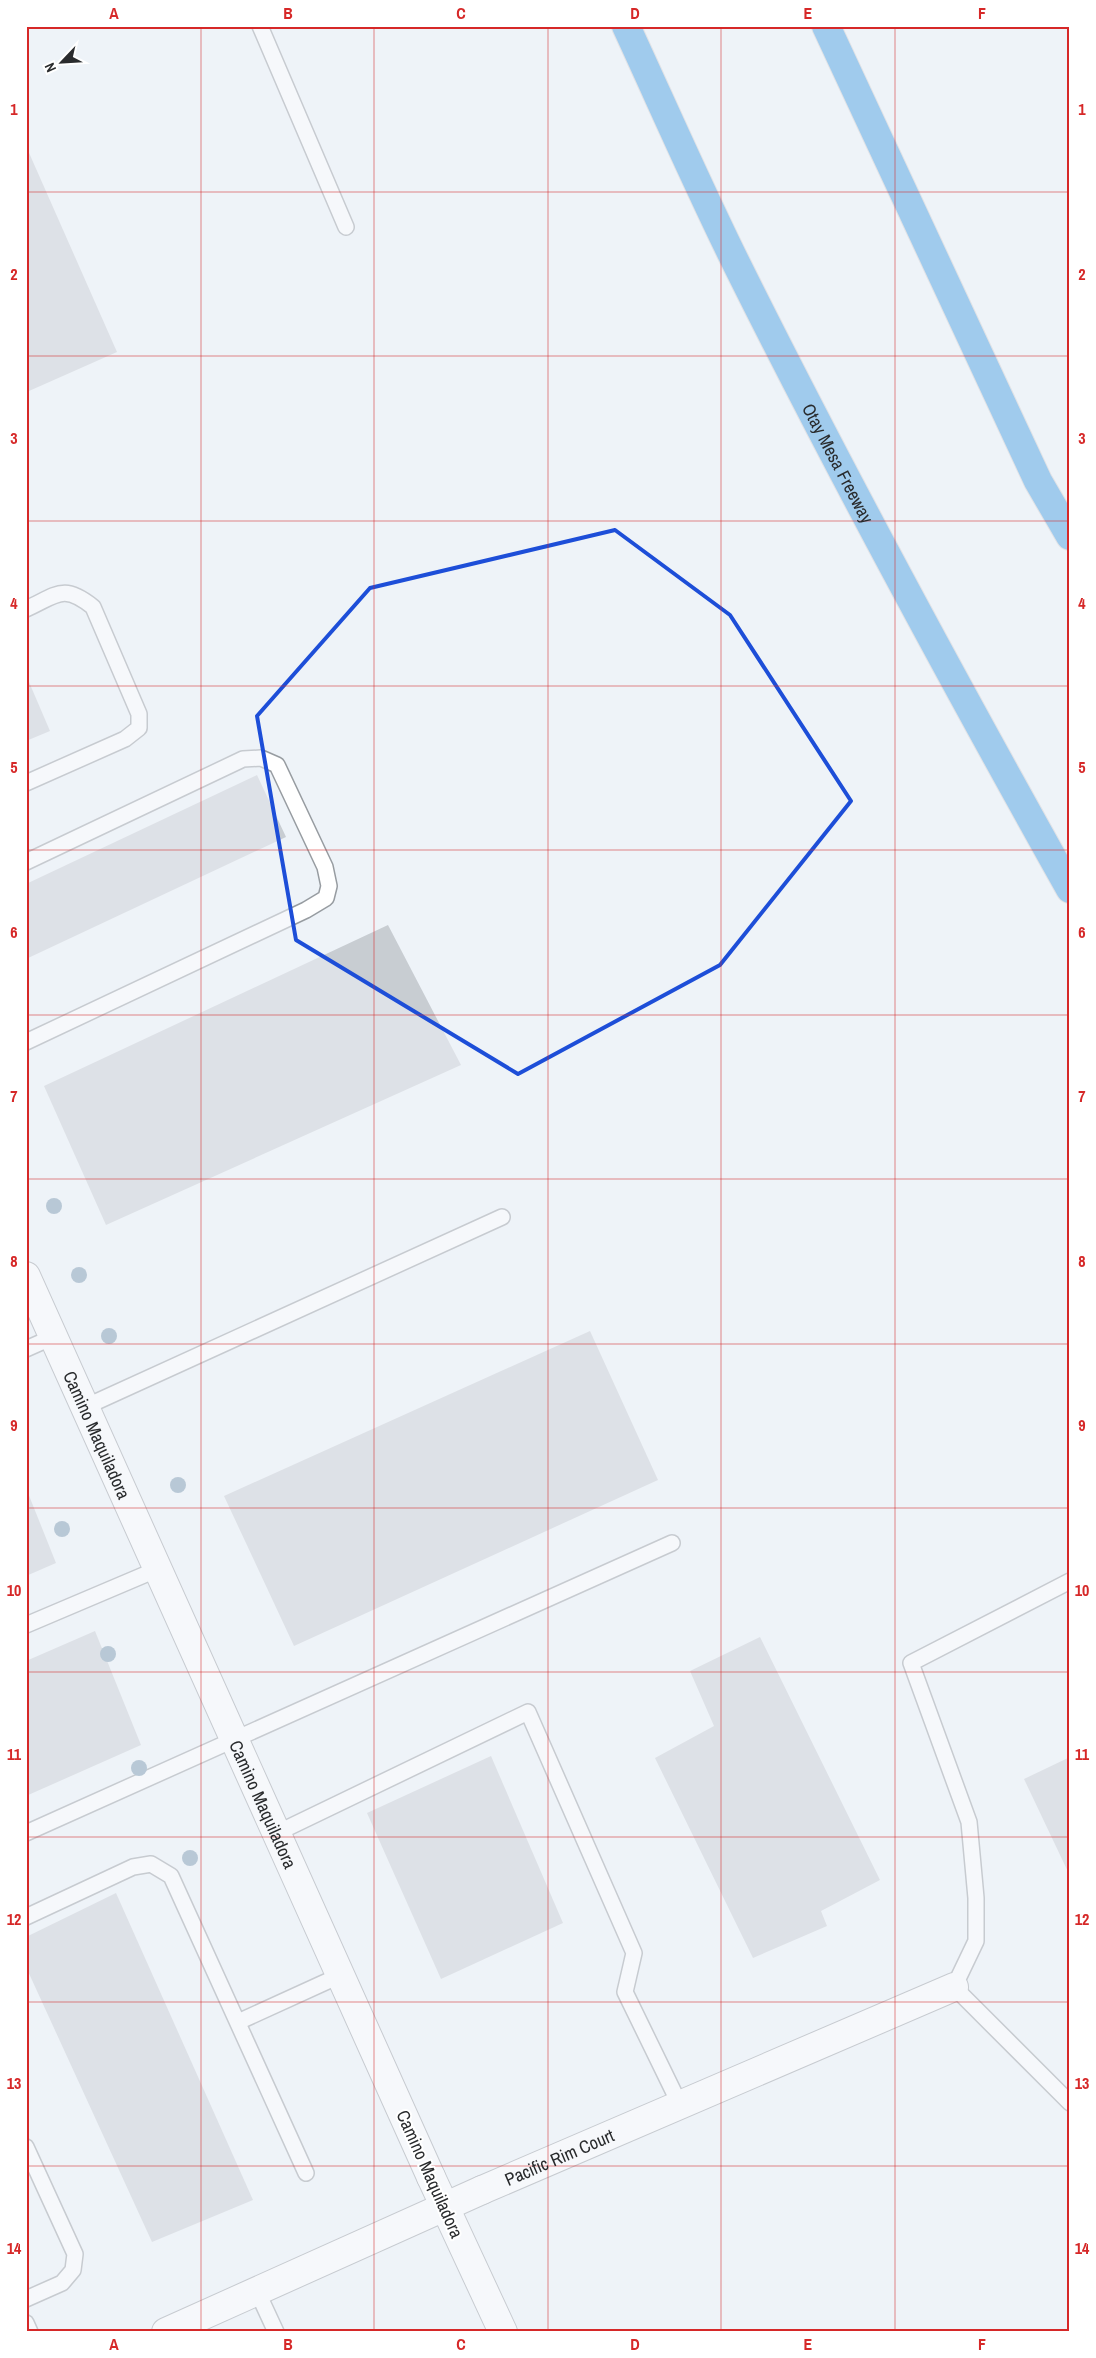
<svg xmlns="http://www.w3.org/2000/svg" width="1096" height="2358" font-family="'Archivo Narrow',sans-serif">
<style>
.building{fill:#c8cdd2}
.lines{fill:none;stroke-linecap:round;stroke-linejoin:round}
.service-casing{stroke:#979ca1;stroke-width:18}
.minor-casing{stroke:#979ca1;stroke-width:30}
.tertiary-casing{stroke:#979ca1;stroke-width:30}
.motorway-casing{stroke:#d0d0d1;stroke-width:30}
.service{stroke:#fff;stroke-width:15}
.minor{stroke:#fff;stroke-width:28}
.tertiary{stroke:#fff;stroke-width:28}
.motorway{stroke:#419be0;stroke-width:28}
.tree{fill:#7796ad}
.marked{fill:none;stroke:#1d4ed8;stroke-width:4;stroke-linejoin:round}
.grid{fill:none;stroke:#d62828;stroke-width:1;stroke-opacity:0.55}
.labels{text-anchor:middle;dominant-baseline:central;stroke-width:4;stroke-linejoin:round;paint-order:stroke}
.street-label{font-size:18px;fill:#292b2d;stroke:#fff}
.neatline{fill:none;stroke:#d62828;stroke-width:2}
.grid-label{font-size:16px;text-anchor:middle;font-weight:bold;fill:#d62828}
</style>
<rect width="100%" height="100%" fill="#eef3f8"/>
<!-- building -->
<g class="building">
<polygon points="26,146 117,352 29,391 26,386"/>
<polygon points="26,675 50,731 26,741"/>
<polygon points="257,775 286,837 26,959 26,884"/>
<polygon points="388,925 461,1065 106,1225 44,1086"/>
<polygon points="590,1331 658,1480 294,1646 224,1496"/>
<polygon points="26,1488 56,1563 26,1576"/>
<polygon points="95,1631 141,1745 26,1796 26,1661"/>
<polygon points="760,1637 880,1880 821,1911 827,1926 753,1958 655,1758 714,1726 690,1671"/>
<polygon points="491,1756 563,1923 441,1979 367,1813"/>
<polygon points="1070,1757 1070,1876 1024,1779"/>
<polygon points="116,1893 253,2200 152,2242 26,1967 26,1937"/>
</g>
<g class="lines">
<!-- service casing -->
<g class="service-casing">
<g id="service">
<polyline points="260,26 346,227"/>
<path d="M26 609C57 595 63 583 93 607L139 714V728L125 739 26 783"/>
<polyline points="26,862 243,759 261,758 277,765 325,867 329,886 326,898 306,910 26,1042"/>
<polyline points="26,1349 53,1337"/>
<polyline points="85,1407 502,1217"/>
<polyline points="1070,1581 911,1663 969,1822 976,1898 976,1941 954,1987 1070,2103"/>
<polyline points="26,1625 158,1569"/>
<polyline points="26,1833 672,1543"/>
<polyline points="277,1833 528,1712 634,1953 625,1992 680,2105"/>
<polyline points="26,1917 133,1867 151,1864 171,1876 306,2173"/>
<polyline points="238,2022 341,1975"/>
<polyline points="26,2147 75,2254 73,2270 62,2283 26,2299"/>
<polyline points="257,2291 276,2332"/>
<polyline points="26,2323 30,2332"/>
</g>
</g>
<!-- minor casing -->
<g class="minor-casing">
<g id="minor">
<polyline points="431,2177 503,2332"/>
<path id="s1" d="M482 2190 954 1987"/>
</g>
</g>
<!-- tertiary casing -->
<g class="tertiary-casing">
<g id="tertiary">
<path id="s2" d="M26 1276 431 2177"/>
<polyline points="166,2332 482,2190"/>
</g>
</g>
<!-- motorway casing -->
<g class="motorway-casing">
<g id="motorway">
<path id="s3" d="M626 26C662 104 697 184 735 261 841 474 954 682 1070 889"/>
<polyline points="826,26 1038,481 1070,536"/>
</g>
</g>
<!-- service -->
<use href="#service" class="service"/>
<!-- minor -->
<use href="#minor" class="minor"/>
<!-- tertiary -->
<use href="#tertiary" class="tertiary"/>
<!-- motorway -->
<use href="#motorway" class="motorway"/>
</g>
<!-- trees -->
<g class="tree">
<circle cx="54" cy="1206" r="8"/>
<circle cx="79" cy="1275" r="8"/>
<circle cx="109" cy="1336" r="8"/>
<circle cx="178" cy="1485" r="8"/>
<circle cx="62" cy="1529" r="8"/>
<circle cx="108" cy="1654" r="8"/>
<circle cx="139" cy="1768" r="8"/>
<circle cx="190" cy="1858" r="8"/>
</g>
<!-- marked area -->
<path d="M0 0H1096V2358H0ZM615 530 730 615 851 801 720 965 518 1074 296 940 257 716 370 588Z" fill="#eef3f8" fill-opacity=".55" fill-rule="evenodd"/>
<path class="marked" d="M615 530 730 615 851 801 720 965 518 1074 296 940 257 716 370 588Z"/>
<!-- grid -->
<path class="grid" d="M201 26V2332M374 26V2332M548 26V2332M721 26V2332M895 26V2332M26 192H1070M26 356H1070M26 521H1070M26 686H1070M26 850H1070M26 1015H1070M26 1179H1070M26 1344H1070M26 1508H1070M26 1672H1070M26 1837H1070M26 2002H1070M26 2166H1070"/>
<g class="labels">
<!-- street labels -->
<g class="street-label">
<text stroke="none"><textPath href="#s3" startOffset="486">Otay Mesa Freeway</textPath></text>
<text stroke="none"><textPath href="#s2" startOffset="174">Camino Maquiladora</textPath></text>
<text stroke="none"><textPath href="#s2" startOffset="579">Camino Maquiladora</textPath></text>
<text stroke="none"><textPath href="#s1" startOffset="84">Pacific Rim Court</textPath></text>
<text transform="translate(430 2174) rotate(66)">Camino Maquiladora</text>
</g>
</g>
<!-- border -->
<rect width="1096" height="2358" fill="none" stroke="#ffffff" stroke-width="55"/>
<!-- north arrow -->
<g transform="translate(62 62) rotate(245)" stroke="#ffffff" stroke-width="4" paint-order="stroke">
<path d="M0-4L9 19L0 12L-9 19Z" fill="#292b2d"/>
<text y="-8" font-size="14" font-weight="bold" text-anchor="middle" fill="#292b2d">N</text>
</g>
<rect x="28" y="28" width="1040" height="2302" class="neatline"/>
<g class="grid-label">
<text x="114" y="19">A</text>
<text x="288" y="19">B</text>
<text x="461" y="19">C</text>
<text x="635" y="19">D</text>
<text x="808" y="19">E</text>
<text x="982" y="19">F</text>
<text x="14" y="115">1</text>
<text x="1082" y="115">1</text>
<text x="14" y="280">2</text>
<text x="1082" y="280">2</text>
<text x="14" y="444">3</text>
<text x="1082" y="444">3</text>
<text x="14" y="609">4</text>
<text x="1082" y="609">4</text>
<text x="14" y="773">5</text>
<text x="1082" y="773">5</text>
<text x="14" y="938">6</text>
<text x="1082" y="938">6</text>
<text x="14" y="1102">7</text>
<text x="1082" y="1102">7</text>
<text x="14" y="1267">8</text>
<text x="1082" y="1267">8</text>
<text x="14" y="1431">9</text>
<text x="1082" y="1431">9</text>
<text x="14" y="1596">10</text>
<text x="1082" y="1596">10</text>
<text x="14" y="1760">11</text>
<text x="1082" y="1760">11</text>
<text x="14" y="1925">12</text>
<text x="1082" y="1925">12</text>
<text x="14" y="2089">13</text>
<text x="1082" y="2089">13</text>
<text x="14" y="2254">14</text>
<text x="1082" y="2254">14</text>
<text x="114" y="2350">A</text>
<text x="288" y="2350">B</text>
<text x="461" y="2350">C</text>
<text x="635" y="2350">D</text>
<text x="808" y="2350">E</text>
<text x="982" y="2350">F</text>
</g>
</svg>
